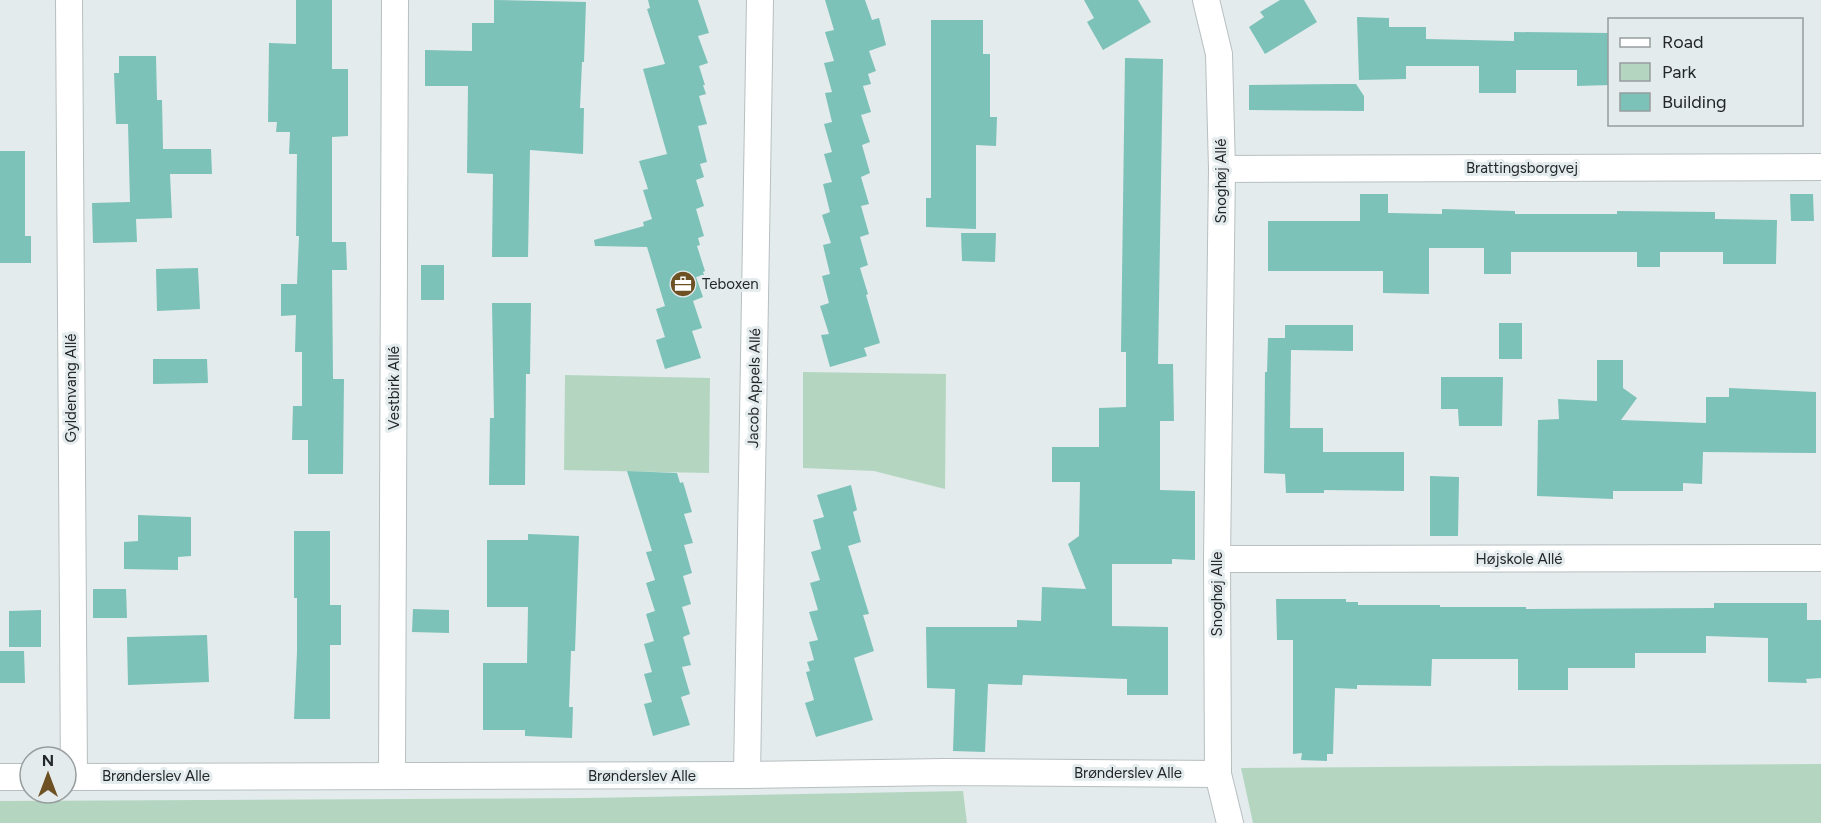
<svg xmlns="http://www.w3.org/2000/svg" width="1821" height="823" font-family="Figtree,sans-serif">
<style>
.green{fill:#b4d6c1}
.building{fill:#7dc2b8}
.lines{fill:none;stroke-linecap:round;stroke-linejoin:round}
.street-casing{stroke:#b8bfc0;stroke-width:28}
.street{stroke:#fff;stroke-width:26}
.labels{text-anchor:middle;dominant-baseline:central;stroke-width:6;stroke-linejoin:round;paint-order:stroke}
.street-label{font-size:15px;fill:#242728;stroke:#e3ebec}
.poi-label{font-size:15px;fill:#242728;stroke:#e3ebec;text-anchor:start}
</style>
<rect width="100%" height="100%" fill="#e3ebec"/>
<!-- green -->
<g class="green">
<polygon points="803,372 946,374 945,489 874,471 803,468"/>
<polygon points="565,375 710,378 709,473 564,470"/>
<polygon points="1821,764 1821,823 1253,823 1241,768"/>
<polygon points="963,791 967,823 0,823 0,801 587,798"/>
</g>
<!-- building -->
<g class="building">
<polygon points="296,0 332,0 332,69 348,69 348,136 332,137 332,242 346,242 347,270 332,270 333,379 344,379 343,474 308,474 308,440 292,440 293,406 302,406 302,352 295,352 296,315 281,316 281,284 297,284 299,236 296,236 297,154 289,154 290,132 276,132 277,122 268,122 269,43 296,44"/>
<polygon points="494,0 586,2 584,62 582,62 580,108 584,108 583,154 530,150 528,257 492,257 493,174 467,173 468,86 425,86 425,50 472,51 472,23 494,23"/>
<polygon points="648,0 698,0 709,33 698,36 708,63 699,66 705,85 703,85 706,94 699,96 707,124 698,126 707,162 700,164 704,177 696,180 704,206 696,209 704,236 698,238 700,245 697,246 705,271 703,272 704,275 696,277 703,297 693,301 702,328 692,331 701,358 665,369 656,340 665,337 656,309 665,306 647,247 595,246 594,240 644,226 643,222 652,219 643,190 648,189 639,161 667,154 643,69 665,64 647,9 650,8"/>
<polygon points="825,0 865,0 872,20 879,18 886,45 869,51 876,71 868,74 871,84 863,86 871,112 861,115 870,142 862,145 870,173 861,177 869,204 861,206 869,234 860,237 868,265 860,268 868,294 866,295 880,343 864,348 867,356 830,367 821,335 829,334 820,306 829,303 822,276 830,274 823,245 831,243 822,215 830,212 823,184 832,182 824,154 832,152 824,124 832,122 825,93 832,92 824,63 834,61 825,32 834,30"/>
<polygon points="1084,0 1138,0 1151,22 1103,50 1087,22 1094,18"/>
<polygon points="1280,0 1304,0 1317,22 1265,54 1249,27 1264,17 1260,12"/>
<polygon points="1357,17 1389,18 1389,27 1426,27 1426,39 1514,41 1514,32 1610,33 1610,85 1577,86 1577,70 1516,70 1516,93 1479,93 1479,66 1406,66 1406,79 1359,80"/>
<polygon points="931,20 983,20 983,54 990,54 990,117 997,117 996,146 976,145 976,229 926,227 926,198 931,198"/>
<polygon points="119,56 156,56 157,100 162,100 163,149 211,149 212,174 170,174 172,218 136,219 137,242 93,243 92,203 130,202 128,124 116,124 114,73 119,73"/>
<polygon points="1125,58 1163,59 1158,364 1173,364 1174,421 1160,421 1160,490 1195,491 1195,560 1172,559 1172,564 1112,564 1112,626 1168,627 1168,695 1127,695 1127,679 1023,675 1022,685 988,684 985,752 953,751 955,689 927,688 926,627 1017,627 1017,620 1041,621 1042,587 1086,589 1068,544 1079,536 1080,482 1052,482 1052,447 1099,447 1099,408 1126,407 1126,352 1121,352"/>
<polygon points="1337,84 1356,84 1364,96 1364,111 1249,110 1249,85"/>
<polygon points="0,151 25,151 25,236 31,236 31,263 0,263"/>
<polygon points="1360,194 1388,194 1388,213 1442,214 1442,209 1515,211 1515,214 1617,214 1617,211 1715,212 1715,219 1777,220 1776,264 1723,264 1723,252 1660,252 1660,267 1637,267 1637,252 1511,252 1511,274 1484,274 1484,248 1429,248 1429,294 1383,293 1383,271 1268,271 1268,221 1360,221"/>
<polygon points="1790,194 1813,194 1814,221 1791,221"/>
<polygon points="961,233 996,233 995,262 962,261"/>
<rect x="421" y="265" width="23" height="35"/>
<polygon points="198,268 200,309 157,311 156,269"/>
<polygon points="492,303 531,303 530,374 526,374 525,485 489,485 490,418 494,418"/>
<rect x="1499" y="323" width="23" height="36"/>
<polygon points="1285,325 1353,325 1353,351 1291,350 1290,428 1323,428 1323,452 1404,452 1404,491 1324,490 1324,493 1286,493 1285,474 1264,473 1265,372 1267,372 1268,338 1285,338"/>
<polygon points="153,359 207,359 208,383 153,384"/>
<polygon points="1597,360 1623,360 1623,388 1637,398 1621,420 1706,423 1706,397 1729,397 1729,388 1816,392 1816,453 1703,452 1702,484 1683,483 1683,491 1613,491 1613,499 1537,496 1538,420 1559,419 1558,399 1597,401"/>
<polygon points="1441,377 1503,377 1502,426 1459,426 1458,409 1441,409"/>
<polygon points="627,471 677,473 680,483 683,482 692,512 684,514 693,543 684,545 692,573 683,576 691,604 682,607 690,634 683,637 691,665 682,667 690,694 681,697 690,725 653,736 644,704 652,702 644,674 652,672 644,644 654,641 646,614 655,611 646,583 655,580 646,552 652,551"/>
<polygon points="1430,476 1459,477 1458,536 1430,536"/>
<polygon points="851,485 857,510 853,512 861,542 848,546 869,614 863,615 874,651 854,658 873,720 816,737 805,703 814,700 806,672 810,671 807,662 814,660 809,642 818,640 809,612 818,610 810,583 820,580 811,552 821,549 813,520 824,517 817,495"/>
<polygon points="138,515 191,517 191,556 178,557 178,570 124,569 124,542 138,541"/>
<polygon points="294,531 330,531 330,605 341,605 341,645 330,645 330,719 294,719 297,652 297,598 294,598"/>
<polygon points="528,534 579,536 575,651 571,651 569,707 573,707 572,738 525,736 525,730 483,730 483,663 527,663 528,607 487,607 487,540 528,540"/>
<polygon points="93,589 126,589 127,618 93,618"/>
<polygon points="1276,599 1346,599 1346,602 1358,602 1358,605 1440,605 1440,607 1526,607 1526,609 1714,608 1714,603 1807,603 1807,620 1821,620 1821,678 1806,679 1807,683 1768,682 1768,638 1706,636 1706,653 1635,653 1635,668 1568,668 1568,690 1518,690 1518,659 1432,659 1431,686 1357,685 1357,689 1335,688 1333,754 1327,754 1327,761 1301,760 1302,753 1293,754 1293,640 1277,640"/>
<polygon points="413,609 449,610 449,633 412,632"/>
<polygon points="41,610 41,647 9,647 9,611"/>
<polygon points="207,635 209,682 128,685 127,637"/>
<polygon points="0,651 24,651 25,683 0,683"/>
</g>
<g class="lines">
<!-- street casing -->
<g class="street-casing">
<g id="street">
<polyline points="69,0 74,777"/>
<polyline points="1206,0 1219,54 1222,169 1217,559 1218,774 1230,823"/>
<polyline points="1222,169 1821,167"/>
<polyline points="1217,559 1821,558"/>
<polyline points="392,775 395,0"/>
<polyline points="747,775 760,0"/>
<polyline points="0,777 30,777"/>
<polyline points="66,777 747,775 945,772 1218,774"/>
</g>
</g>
<!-- street -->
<use href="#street" class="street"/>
</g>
<!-- icons -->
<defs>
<g id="office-disc" transform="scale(1.35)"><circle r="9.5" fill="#6d5023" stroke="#e3ebec"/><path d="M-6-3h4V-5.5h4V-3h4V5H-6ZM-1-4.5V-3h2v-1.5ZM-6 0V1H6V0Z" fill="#fff"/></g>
</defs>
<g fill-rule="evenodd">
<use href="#office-disc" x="683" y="284"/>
</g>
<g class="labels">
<!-- street labels -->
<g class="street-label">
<text x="1522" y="168">Brattingsborgvej</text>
<text transform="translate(1221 181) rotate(-90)">Snoghøj Allé</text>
<text transform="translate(71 388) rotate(-90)">Gyldenvang Allé</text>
<text transform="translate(394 388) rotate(-90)">Vestbirk Allé</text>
<text transform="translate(754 388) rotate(-89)">Jacob Appels Allé</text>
<text x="1519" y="559">Højskole Allé</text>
<text transform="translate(1217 594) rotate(-90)">Snoghøj Alle</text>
<text x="1128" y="773">Brønderslev Alle</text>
<text x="156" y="776">Brønderslev Alle</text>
<text x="642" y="776">Brønderslev Alle</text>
</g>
<!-- poi labels -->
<g class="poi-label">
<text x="702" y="284">Teboxen</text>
</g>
</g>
<!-- legend -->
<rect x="1608" y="18" width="195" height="108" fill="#e3ebec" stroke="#979d9e" stroke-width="1.5"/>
<rect x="1620" y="38" width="30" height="9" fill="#ffffff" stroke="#979d9e" stroke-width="1.5"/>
<text x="1662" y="48" font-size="18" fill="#242728">Road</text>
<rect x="1620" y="63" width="30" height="18" fill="#b4d6c1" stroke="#979d9e" stroke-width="1.5"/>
<text x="1662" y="78" font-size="18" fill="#242728">Park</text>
<rect x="1620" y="93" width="30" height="18" fill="#7dc2b8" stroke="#979d9e" stroke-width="1.5"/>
<text x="1662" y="108" font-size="18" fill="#242728">Building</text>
<!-- north arrow -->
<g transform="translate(48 775)"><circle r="28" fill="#e3ebec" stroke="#979d9e" stroke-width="1.5"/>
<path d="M0-4.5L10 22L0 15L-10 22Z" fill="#6d5023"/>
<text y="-9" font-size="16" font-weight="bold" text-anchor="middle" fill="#242728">N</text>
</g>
</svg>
